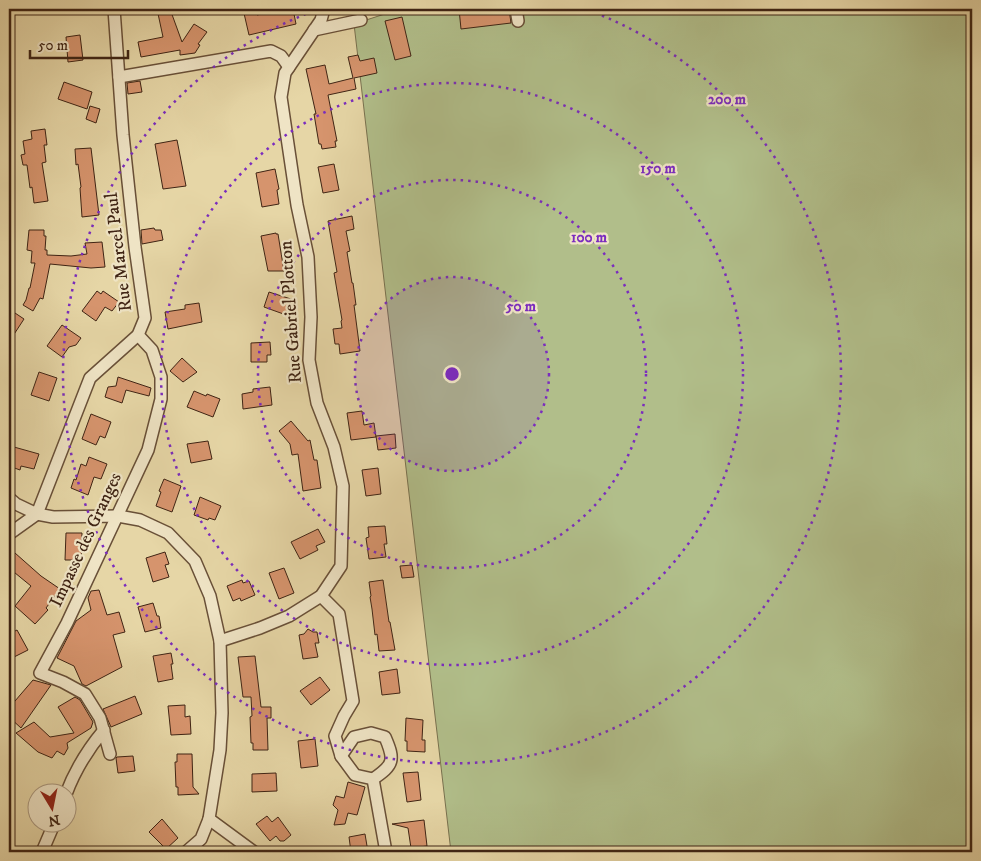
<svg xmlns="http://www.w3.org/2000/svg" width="981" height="861" font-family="'IM FELL DW Pica',serif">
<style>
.green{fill:#b1be8a;stroke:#78714f}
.building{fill:#d6946d;stroke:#3f2414}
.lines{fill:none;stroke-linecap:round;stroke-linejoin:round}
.minor-casing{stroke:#695038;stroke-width:14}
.minor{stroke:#efe4c5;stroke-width:11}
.ring{fill:none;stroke:#7b2cbf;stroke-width:2.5;stroke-dasharray:2.5 5}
.labels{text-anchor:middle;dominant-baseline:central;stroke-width:4.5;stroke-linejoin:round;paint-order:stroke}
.street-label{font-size:18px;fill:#3f2414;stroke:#efe4c5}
.centre{fill:#7b2cbf;stroke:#efe4c5;stroke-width:2.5}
.ring-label{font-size:15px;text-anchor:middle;font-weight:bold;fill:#7b2cbf;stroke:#efe4c5;stroke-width:4.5;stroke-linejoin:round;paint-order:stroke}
</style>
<rect width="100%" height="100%" fill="#e6d6a6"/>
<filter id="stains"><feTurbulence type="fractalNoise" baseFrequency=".004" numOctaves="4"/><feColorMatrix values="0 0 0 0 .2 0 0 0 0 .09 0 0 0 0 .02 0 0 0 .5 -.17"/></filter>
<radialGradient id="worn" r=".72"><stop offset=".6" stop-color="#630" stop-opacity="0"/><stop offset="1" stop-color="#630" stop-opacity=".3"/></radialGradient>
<!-- green -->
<polygon class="green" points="400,9 972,9 972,852 451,852 354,24"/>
<!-- building -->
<g class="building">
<polygon points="157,9 170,9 182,42 194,24 207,32 198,44 200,45 195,53 180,55 180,50 141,57 138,42 163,37"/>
<polygon points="243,9 257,9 257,15 284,9 293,9 296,24 249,35"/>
<polygon points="459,9 469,9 469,11 486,9 509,9 511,23 461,29"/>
<polygon points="402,17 411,56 395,60 385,21"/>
<polygon points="80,35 83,60 68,62 66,37"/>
<polygon points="358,55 360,61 374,58 377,73 354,78 356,89 328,95 337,141 335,141 336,147 322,149 321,144 319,144 314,114 316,114 306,69 325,65 329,84 353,78 348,57"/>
<polygon points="140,81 142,92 128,94 127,83"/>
<polygon points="64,82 92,92 87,109 58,99"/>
<polygon points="90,106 100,109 96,123 86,119"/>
<polygon points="45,129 47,145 44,145 46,162 42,163 48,201 34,203 32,187 30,188 27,165 23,165 21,155 25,154 23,141 32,139 31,131"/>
<polygon points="177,140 186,186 163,189 155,144"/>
<polygon points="91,148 99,215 82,217 80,188 81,187 78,164 76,165 75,149"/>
<polygon points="334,164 339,190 323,193 318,167"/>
<polygon points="275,169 279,189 277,190 279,204 262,207 256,173"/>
<polygon points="352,216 354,229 346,231 350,251 347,252 352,283 353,283 356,305 354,305 360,351 340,354 339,344 335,344 333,329 342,328 341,321 342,320 334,273 337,272 328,221"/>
<polygon points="154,228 155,230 161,230 163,240 142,244 141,230"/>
<polygon points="29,230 44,230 44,236 46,236 45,250 47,250 47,255 71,256 87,254 85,243 102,242 105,267 91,268 50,264 43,299 40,298 33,311 23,305 26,300 29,288 30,288 35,263 31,263 32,251 27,250"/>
<polygon points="276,233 276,234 278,234 284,271 268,271 261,236"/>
<polygon points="97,291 101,294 103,291 119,302 112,311 105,307 96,321 82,311"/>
<polygon points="269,292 294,300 289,316 264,307"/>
<polygon points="199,303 202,322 168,329 165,312 185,309 185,305"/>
<polygon points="9,309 24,319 9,342"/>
<polygon points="62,325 81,338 76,345 69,347 62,357 47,346"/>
<polygon points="270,342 271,355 267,355 267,362 251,362 251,343"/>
<polygon points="182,358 197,372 183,382 170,371"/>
<polygon points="39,372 57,378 49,401 31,395"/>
<polygon points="118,377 151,388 149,396 126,390 122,403 105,397 108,387 116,386"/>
<polygon points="270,387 272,405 243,409 242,394 253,392 253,389"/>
<polygon points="194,391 206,396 207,394 220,399 213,417 187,407"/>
<polygon points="362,411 364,425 374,423 376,437 351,440 347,413"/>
<polygon points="91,414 111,422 105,438 100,436 96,445 82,439"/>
<polygon points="291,421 308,441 310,440 314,460 317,460 321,488 303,491 298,454 292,455 290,444 279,431"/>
<polygon points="395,434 396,448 378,450 376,436"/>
<polygon points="208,441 212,459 191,463 187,444"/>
<polygon points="14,447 39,454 34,469 21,466 20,470 9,466"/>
<polygon points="89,457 107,464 101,479 94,477 88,495 71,488 74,479 76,480 81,464 86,466"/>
<polygon points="378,468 381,494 366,496 362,470"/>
<polygon points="164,479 181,486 172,512 156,506 161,492 159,491"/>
<polygon points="200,497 221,506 215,520 209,518 208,520 194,515"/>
<polygon points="385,526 387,544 384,544 386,557 369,559 366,538 369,537 368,527"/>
<polygon points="318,529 325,542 316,546 318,550 300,559 291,542"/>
<polygon points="66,533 82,533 81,560 65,560"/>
<polygon points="165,552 169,564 165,565 169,577 153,582 146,558"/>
<polygon points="15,553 41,576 60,589 46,608 48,610 35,624 15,606 31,586 9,568 9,560"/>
<polygon points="412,565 414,577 402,578 400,566"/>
<polygon points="284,568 294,593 279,599 269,573"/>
<polygon points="242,580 243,583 249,581 255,595 241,601 240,598 233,601 227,586"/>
<polygon points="383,580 389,622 390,622 395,650 379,651 377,634 375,635 372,609 370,597 371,596 369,582"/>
<polygon points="99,590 107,615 119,612 125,632 113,635 122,667 86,686 82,684 74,666 57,658 76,621 91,610 88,598 91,591"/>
<polygon points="153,603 157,616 159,616 161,628 145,632 138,607"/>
<polygon points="308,629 313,632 317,632 319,643 315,643 318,657 303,659 299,635 304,634"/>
<polygon points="17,630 28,650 14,657 9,647 9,634"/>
<polygon points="171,653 173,664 171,664 173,679 158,682 153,656"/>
<polygon points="255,656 261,707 271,707 271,718 267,718 268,750 253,750 253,743 251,743 250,717 252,716 251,697 243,697 238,657"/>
<polygon points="397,669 400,693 382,695 379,672"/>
<polygon points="320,677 330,690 311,705 300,691"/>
<polygon points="33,680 51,685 21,728 9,717 9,708"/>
<polygon points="135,696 142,714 111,727 103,709"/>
<polygon points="75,697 80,700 93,722 91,728 67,743 68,748 64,755 57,751 52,758 38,752 16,733 34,722 50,737 74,733 58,707"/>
<polygon points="185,705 185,717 190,716 191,734 171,735 168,706"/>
<polygon points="406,718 423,720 422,740 425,740 425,752 407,751 407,741 405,741"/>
<polygon points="315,739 318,766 301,768 298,741"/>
<polygon points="177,754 192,754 193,787 199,794 178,795 178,787 176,787 175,762 177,762"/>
<polygon points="133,756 135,771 118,773 116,758 117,757"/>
<polygon points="418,772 421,800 407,802 403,773"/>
<polygon points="276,773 277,791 252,792 252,774"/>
<polygon points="348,782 365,787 357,815 348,813 345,824 334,825 338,810 333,805 336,796 344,798"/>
<polygon points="267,816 272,822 278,817 291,835 284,841 280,841 276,836 270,841 256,824"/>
<polygon points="162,819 178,838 166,849 149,832"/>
<polygon points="424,820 427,846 411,848 408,828 392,824"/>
<polygon points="365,834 368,852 351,852 349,837"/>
</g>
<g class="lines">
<!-- minor casing -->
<g class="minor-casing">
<g id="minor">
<polyline points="516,9 518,21"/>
<polyline points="314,30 361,20"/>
<polyline points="119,77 271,51 281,56 289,67"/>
<polyline points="9,498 16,504 37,514 53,517 118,516 140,520 168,533 195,561 210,596 220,641 222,713 220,750 209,819 254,852"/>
<polyline points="9,534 37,514 90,378 138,335 145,318 135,247 123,135 114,9"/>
<polyline points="321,596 339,614 353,701 344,716 335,736 341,756 355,775 373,779 386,852"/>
<polyline points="220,641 260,628 289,616 321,596 341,566 343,486 334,447 317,403 309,360 311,317 308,257 297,205 281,97 285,73 321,20 324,9"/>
<polyline points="110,754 100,718 85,694 63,682 40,673 67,623 148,450 161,399 161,377 152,350 138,335"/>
<path d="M341 756 354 737 371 733 385 737C395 760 394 765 373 779"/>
<path d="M66 794C75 770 88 749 104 730"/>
<polyline points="42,852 54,824"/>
<polyline points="186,852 201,839 209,819"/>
</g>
</g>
<!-- minor -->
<use href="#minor" class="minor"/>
</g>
<!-- distance rings -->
<circle cx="452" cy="374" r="97" fill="#7b2cbf" fill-opacity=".12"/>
<g class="ring">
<circle cx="452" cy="374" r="97"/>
<circle cx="452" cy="374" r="194"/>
<circle cx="452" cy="374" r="291"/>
<path d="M588 10A389 389 0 1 1 316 10"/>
</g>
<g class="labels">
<!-- street labels -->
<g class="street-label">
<text transform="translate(119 252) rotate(-97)">Rue Marcel Paul</text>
<text transform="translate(291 312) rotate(-94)">Rue Gabriel Plotton</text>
<text transform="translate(86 540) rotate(-65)">Impasse des Granges</text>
</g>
</g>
<circle cx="452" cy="374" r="8" class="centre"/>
<g class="ring-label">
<text x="727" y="104">200 m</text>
<text x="658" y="173">150 m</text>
<text x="589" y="242">100 m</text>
<text x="521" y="311">50 m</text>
</g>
<!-- margin -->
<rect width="981" height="861" fill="none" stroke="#e6d6a6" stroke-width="30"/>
<rect x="10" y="10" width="961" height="841" fill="none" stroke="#3f2414" stroke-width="2.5"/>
<rect x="15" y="15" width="951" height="831" fill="none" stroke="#3f2414"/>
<!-- north arrow -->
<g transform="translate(52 808) rotate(170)"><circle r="24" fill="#efe4c5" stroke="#a9977e"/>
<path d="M0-4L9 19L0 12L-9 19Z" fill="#8f2418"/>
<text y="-8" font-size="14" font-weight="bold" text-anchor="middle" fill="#3f2414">N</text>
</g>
<!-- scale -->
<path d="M30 50v8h98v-8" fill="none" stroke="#3f2414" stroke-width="2.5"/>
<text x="38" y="50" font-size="15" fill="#3f2414" stroke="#efe4c5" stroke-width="4" paint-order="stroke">50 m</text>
<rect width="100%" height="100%" filter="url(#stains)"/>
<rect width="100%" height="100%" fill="url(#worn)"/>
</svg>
